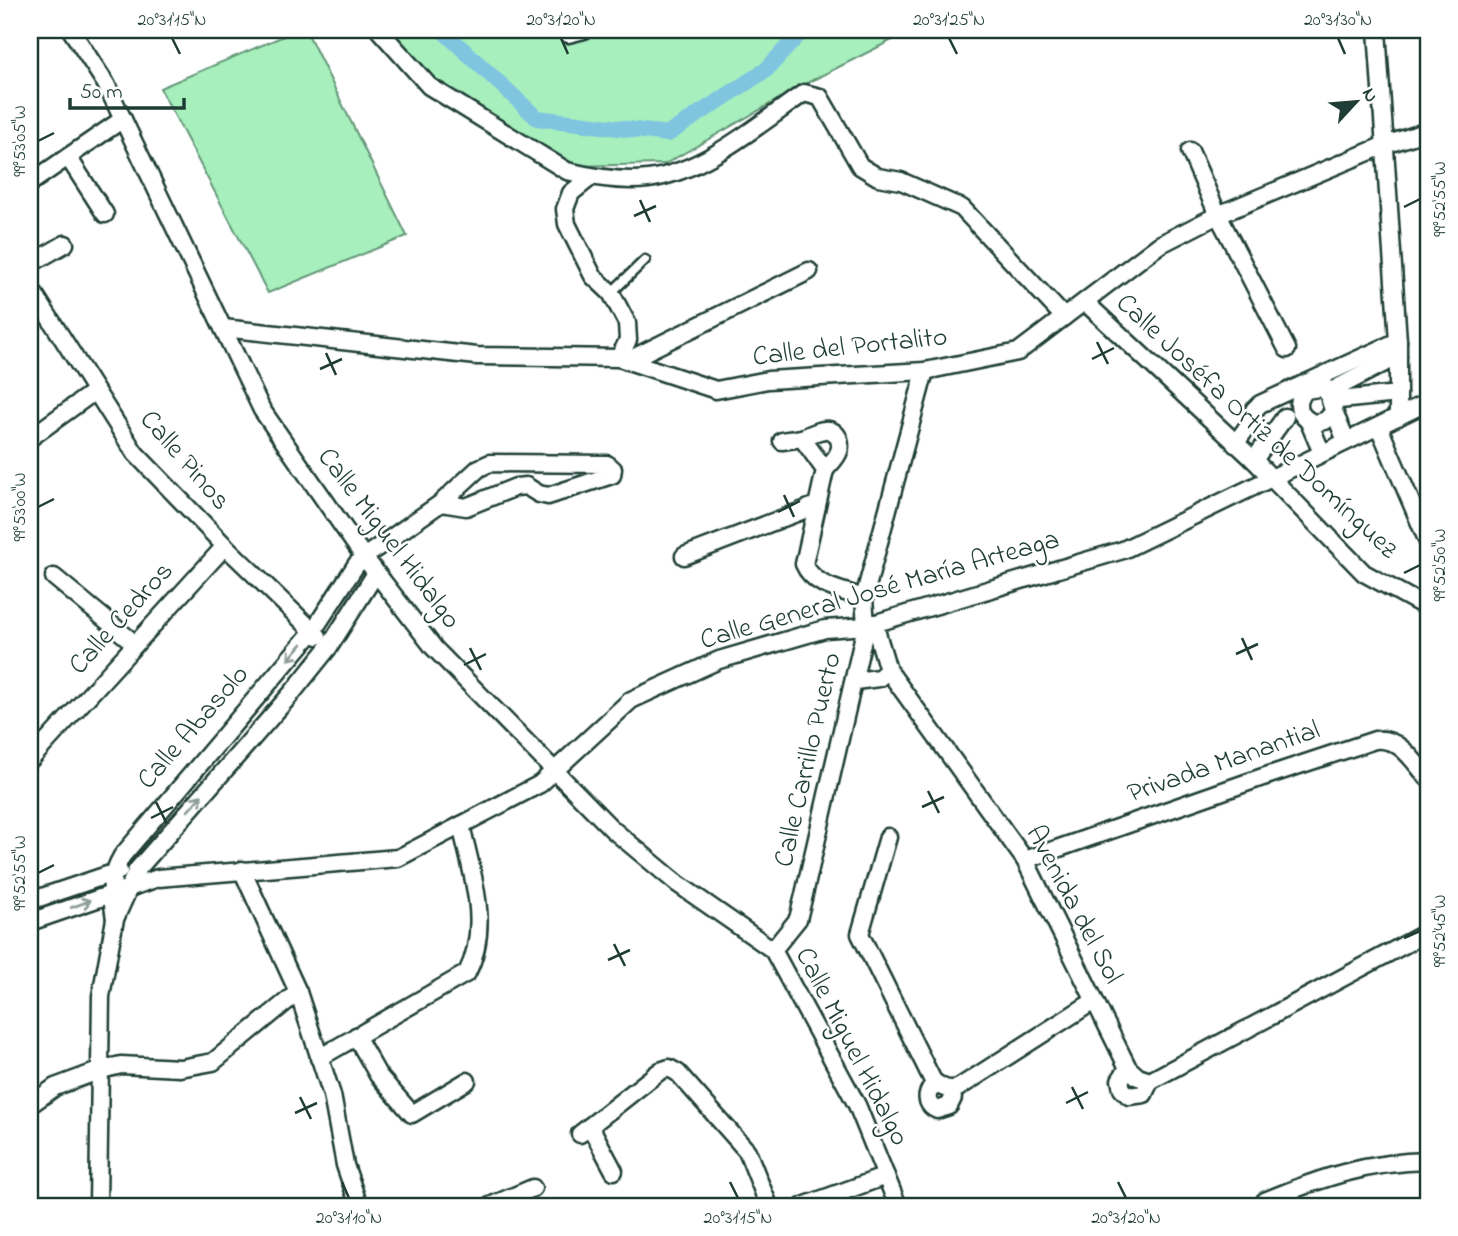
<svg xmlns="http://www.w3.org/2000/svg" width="1458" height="1236" font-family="'Indie Flower',sans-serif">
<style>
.green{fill:#a7efbd;stroke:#639678;stroke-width:2}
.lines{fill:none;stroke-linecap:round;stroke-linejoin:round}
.canal{stroke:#7fc5e0;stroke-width:16}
.lane-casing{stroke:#1f3d34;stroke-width:13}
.street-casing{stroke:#1f3d34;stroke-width:21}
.lane{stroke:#fff;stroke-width:8}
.street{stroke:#fff;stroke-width:16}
.oneway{stroke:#8f9e9a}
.ticks{fill:none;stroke:#1f3d34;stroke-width:2.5}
.labels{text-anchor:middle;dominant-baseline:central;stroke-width:5;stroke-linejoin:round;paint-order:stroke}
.street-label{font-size:28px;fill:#1f3d34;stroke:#fff}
.neatline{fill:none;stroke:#1f3d34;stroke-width:2.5}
.ticks-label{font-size:18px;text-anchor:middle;fill:#1f3d34}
</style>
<rect width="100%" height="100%" fill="#fff"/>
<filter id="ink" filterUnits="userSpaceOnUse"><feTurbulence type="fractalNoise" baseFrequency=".0143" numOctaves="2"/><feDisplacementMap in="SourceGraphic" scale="14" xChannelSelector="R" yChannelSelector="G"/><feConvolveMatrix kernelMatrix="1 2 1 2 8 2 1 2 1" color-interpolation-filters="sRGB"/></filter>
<g filter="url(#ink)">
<!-- green -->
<g class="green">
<polygon points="298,30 306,30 407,236 268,293 160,88"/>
<polygon points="387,30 912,30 807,83 665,164 569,166 435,83"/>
</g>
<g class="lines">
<!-- canal -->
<polyline class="canal" points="442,30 537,118 668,134 766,70 803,30"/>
<!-- lane casing -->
<g class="lane-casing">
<polyline id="lane" points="611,293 645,260"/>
</g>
<!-- street casing -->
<g class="street-casing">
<g id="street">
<polyline points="71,30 106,84 262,410 364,557 434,648 612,829 678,884 773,950 857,1105 898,1206"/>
<path d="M379 30 429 86 567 171C592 177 623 182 648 179 704 172 759 124 804 93L820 97 860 166 878 177 901 181 962 208 1064 317"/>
<polyline points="1377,30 1398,341 1398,417"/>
<polyline points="568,34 584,30"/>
<polyline points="1190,151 1218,215 1287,349"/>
<polyline points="68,157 105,214"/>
<polyline points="591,177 571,193 565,209 567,224 593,276 611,293 627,323 628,340 619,358"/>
<polyline points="30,183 123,119"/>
<polyline points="30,264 65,244"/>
<polyline points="30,287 135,453 225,546 318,636"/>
<polyline points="1085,302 1254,460 1364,573 1428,608"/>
<polyline points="223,328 477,356 619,358 716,390 768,380 925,371 1018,352 1159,245 1218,215 1385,145 1428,131"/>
<polyline points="629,360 809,271"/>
<path d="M1325 387 1306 390C1294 403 1298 416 1313 423L1325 421 1334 412"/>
<polyline points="1327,393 1398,356"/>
<polyline points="1330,401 1398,394"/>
<polyline points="1331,404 1346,441"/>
<polyline points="1308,420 1322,453"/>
<polyline points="1379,427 1428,542"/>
<polyline points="30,438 95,391"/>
<path d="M802 438C814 433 831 422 839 439 840 443 841 447 839 451 837 458 830 464 825 470"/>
<path d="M782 441 802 438 825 470 804 564C814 587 842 590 864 598"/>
<polyline points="1235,444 1254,418 1254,410 1260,404 1398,341"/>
<polyline points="1254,460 1285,417"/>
<polyline points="684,556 817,505"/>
<polyline points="54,577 134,643"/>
<polyline points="874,623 888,670 1025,860 1128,1068 1138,1077 1150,1081 1428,932"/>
<polyline points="855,681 879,678 888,670"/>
<polyline points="30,760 225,546"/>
<path d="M888 837 860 934 933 1081C941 1087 947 1091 958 1088L1094 1001"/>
<path d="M1025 860 1260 778 1375 740C1400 737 1413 761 1428 778"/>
<polyline points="242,870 298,992 332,1095 345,1165 359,1206"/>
<polyline points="30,901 119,871"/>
<path d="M115 919C111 892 108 880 122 856L313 631 356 565 364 557 441 503 479 468 490 463 607 464 613 469 612 475 548 496 539 494 526 486 516 487 466 507 441 503"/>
<polyline points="30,922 158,878 398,858 540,784 631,700 719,660 825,629 866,626 1123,550 1428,402"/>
<polyline points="773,950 798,919 803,899 866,626 864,598 925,371"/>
<polyline points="356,1036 378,1075 412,1114 467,1081"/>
<path d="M319 1058 467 973C491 926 472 874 461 825"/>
<polyline points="1128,1068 1120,1080 1122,1089 1129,1096 1144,1094 1150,1081"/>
<path d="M938 1085 930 1089C925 1098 928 1106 937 1110L949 1106 953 1098 950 1090"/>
<polyline points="30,1105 55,1087 101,1070 121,1065 180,1068 213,1062 298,992"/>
<polyline points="590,1126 614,1171"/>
<polyline points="580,1134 660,1071 669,1068 678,1073 747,1151 769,1206"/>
<path d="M1265 1201C1320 1178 1368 1162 1428 1161"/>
<polyline points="98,1206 101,996 115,919 137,870 292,693 329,647 376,573"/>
<polyline points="490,1206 533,1188"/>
<polyline points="803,1206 886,1176"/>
</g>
</g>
<!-- lane -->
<use href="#lane" class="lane"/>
<!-- street -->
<use href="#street" class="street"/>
</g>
<!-- one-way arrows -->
<defs><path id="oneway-shaft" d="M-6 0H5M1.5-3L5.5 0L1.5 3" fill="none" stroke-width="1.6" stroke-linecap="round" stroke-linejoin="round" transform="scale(1.75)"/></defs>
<g class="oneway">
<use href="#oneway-shaft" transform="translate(295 652) rotate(131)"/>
<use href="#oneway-shaft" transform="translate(195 803) rotate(-49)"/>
<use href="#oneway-shaft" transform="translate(81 904) rotate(-20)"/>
</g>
</g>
<!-- ticks -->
<path class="ticks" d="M172 38 180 54M561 38 568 54M949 38 957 54M1338 38 1345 54M38 141 54 133M640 200 650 222M1404 207 1420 199M634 216 656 206M1097 342 1108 364M326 353 336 375M1092 359 1114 348M320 369 342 359M784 495 794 517M38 507 54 499M778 512 800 501M1404 573 1420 565M1242 638 1252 660M470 648 481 670M1236 654 1258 644M464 665 486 654M928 791 939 813M156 802 167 824M922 807 944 797M151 818 173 807M38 873 54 865M1404 938 1420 931M614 944 625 966M608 960 630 950M1072 1087 1083 1109M300 1097 311 1119M1066 1103 1088 1092M295 1113 317 1103M342 1182 349 1198M730 1182 738 1198M1118 1182 1126 1198"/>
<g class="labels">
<!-- street labels -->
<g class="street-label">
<text transform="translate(850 348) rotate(-6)">Calle del Portalito</text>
<text transform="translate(1256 427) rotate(43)">Calle Joséfa Ortiz de Domínguez</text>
<text transform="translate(184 461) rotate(49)">Calle Pinos</text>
<text transform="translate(388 539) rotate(53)">Calle Miguel Hidalgo</text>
<text transform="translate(880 591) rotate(-16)">Calle General José María Arteaga</text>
<text transform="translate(122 619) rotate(-48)">Calle Cedros</text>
<text transform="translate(194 728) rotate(-49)">Calle Abasolo</text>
<text transform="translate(809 760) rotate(-77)">Calle Carrillo Puerto</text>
<text transform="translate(1224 763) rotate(-19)">Privada Manantial</text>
<text transform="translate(1073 905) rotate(62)">Avenida del Sol</text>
<text transform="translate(851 1047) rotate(63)">Calle Miguel Hidalgo</text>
</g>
</g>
<!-- margin -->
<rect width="1458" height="1236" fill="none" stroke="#fff" stroke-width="77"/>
<!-- north arrow -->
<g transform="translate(1356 102) rotate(64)" stroke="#ffffff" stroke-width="5" paint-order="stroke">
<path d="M0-5L12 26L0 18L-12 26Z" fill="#1f3d34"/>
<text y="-10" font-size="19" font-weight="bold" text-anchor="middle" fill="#1f3d34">N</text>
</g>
<!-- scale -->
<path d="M70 98v10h114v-10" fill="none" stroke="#1f3d34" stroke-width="3.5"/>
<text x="80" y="98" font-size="21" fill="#1f3d34" stroke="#ffffff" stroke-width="5" paint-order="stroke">50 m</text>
<rect x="38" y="38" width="1382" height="1160" class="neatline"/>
<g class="ticks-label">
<text x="172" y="25">20°31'15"N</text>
<text x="561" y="25">20°31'20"N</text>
<text x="949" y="25">20°31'25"N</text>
<text x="1338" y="25">20°31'30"N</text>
<text transform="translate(19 141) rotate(-90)" y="6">99°53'05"W</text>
<text transform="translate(1439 199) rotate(-90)" y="6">99°52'55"W</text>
<text transform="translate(19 507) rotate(-90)" y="6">99°53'00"W</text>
<text transform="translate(1439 565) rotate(-90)" y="6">99°52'50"W</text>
<text transform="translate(19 873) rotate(-90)" y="6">99°52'55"W</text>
<text transform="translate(1439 931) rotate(-90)" y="6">99°52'45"W</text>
<text x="349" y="1223">20°31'10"N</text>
<text x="738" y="1223">20°31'15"N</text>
<text x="1126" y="1223">20°31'20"N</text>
</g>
</svg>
